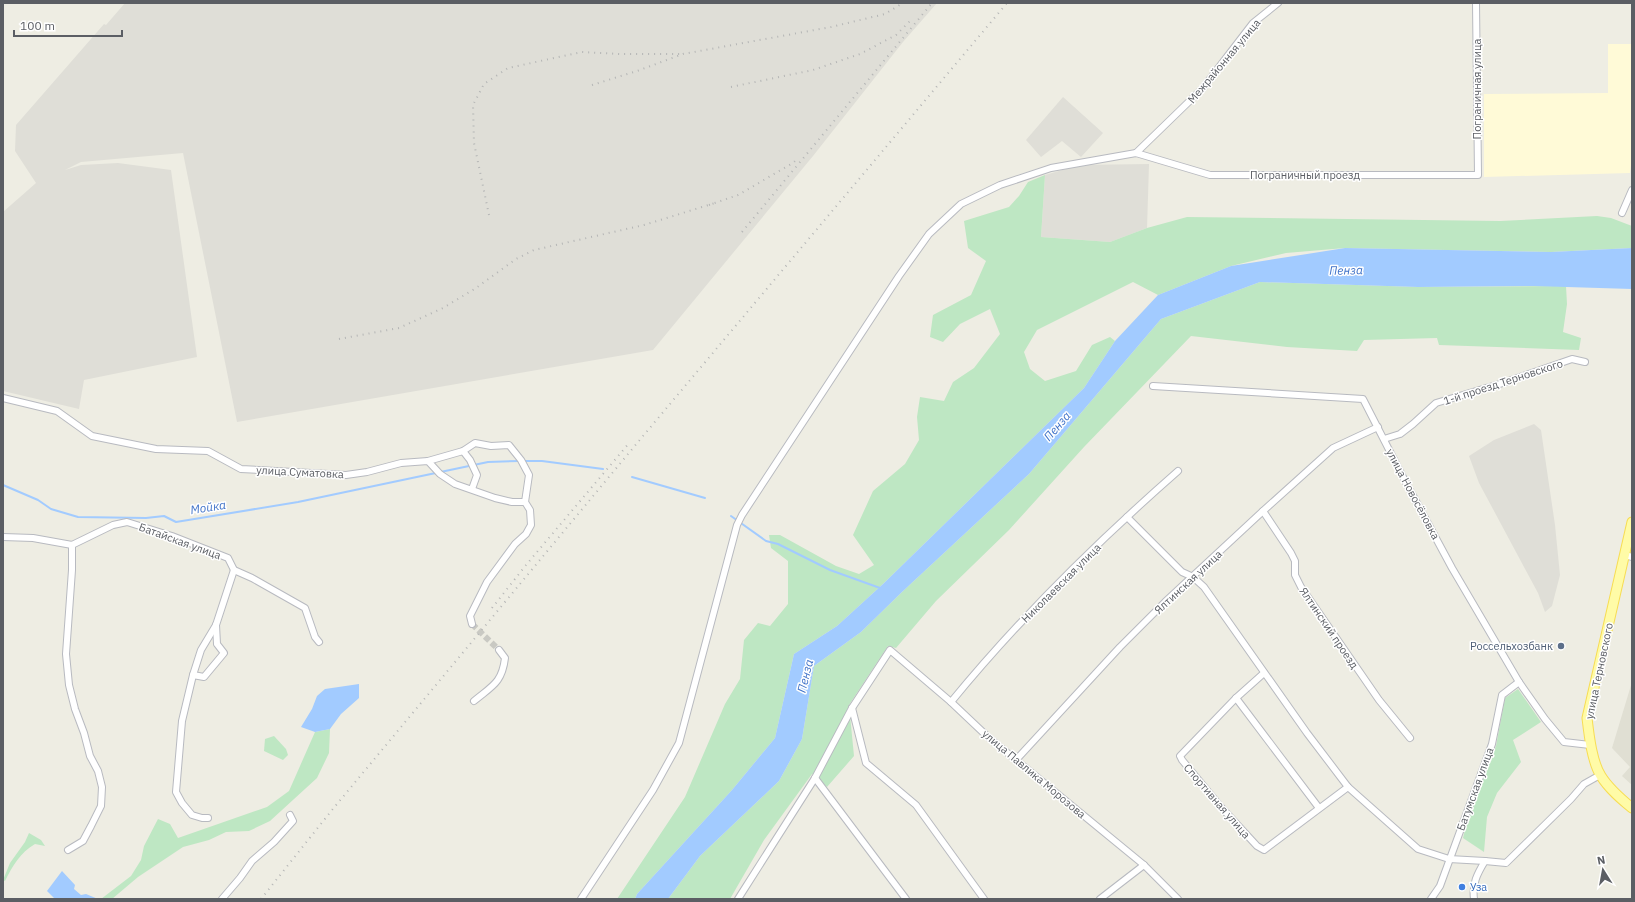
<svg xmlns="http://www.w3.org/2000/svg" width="1635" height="902" font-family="'IBM Plex Sans',sans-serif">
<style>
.commercial{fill:#fffad7}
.industrial{fill:#dfded7}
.education{fill:#e0dfd3}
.green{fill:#bee7c3}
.water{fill:#a2cbff}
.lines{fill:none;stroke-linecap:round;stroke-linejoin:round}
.stream{stroke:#a2cbff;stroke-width:2}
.minor-tunnel{stroke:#c9c9c3;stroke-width:6;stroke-dasharray:6 3;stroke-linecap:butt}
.minor-casing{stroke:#b8bac0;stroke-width:8}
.primary-casing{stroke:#f7dd53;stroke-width:11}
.minor{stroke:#fff;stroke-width:6}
.primary{stroke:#fffba7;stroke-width:9}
.rail{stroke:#b4b5b5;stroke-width:2;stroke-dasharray:1 5;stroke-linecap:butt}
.service-dot{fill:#5c6f8a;stroke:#fff;stroke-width:1.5}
.shop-dot{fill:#3f7fe0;stroke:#fff;stroke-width:1.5}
.labels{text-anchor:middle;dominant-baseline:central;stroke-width:3;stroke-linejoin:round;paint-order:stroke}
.street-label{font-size:11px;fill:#5b5e64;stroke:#fff}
.service-label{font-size:11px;fill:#4e5e75;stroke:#fff;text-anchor:end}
.shop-label{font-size:11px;fill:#366cbe;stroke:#fff;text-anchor:start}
.water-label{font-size:12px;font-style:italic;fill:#3f72c8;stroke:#fff}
</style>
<rect width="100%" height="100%" fill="#eeede3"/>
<!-- commercial -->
<polygon class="commercial" points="1608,44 1632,44 1632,158 1630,173 1484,177 1484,94 1608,93"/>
<!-- industrial -->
<g class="industrial">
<polygon points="125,3 937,3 903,42 813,156 653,350 237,422 183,153 81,162 65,170 81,165 118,163 171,170 197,357 84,380 79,409 3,391 3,212 36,183 15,151 16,125 104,24 106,25"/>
<polygon points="1063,97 1103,133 1081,157 1062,141 1041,157 1026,140"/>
<polygon points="1149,164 1147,228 1110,242 1041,237 1045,175 1080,165"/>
<polygon points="1534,424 1541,430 1555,525 1560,575 1552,606 1545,612 1538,593 1479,483 1469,456 1494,440"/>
</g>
<!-- education -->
<polygon class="education" points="1632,682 1632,785 1622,776 1630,767 1612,748"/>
<!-- green -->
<g class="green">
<polygon points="1045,175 1041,237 1110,242 1147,228 1187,217 1500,221 1597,216 1611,218 1632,226 1632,248 1551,252 1345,248 1286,253 1231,266 1158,295 1133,282 1037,330 1024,352 1030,369 1045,381 1076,371 1092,345 1110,337 1115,341 1084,388 883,584 837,626 794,654 775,738 732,790 637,894 635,899 617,899 685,797 725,704 740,679 744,640 758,623 770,626 788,604 788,561 771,548 769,535 780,535 836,566 859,574 874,565 853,535 873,491 905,464 919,440 917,417 920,397 944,401 953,382 974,368 1000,334 990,309 960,324 943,342 930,337 933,315 971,295 986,261 968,248 964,221 1009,207 1019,196 1028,182"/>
<polygon points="1260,282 1418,287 1566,286 1567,304 1563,332 1581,338 1579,350 1439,345 1437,338 1364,340 1357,351 1287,347 1191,336 1084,447 1009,530 936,601 896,648 888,646 849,705 854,756 827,787 812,774 764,840 730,899 668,899 700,856 779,781 802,739 814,666 861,632 902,592 1029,474 1161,319"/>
<polygon points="1518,689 1541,722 1513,740 1521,762 1497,793 1487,817 1484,852 1463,838 1469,814 1496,746 1505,698"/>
<polygon points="330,729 329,753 317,778 270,821 249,831 226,832 209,840 183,847 138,877 112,899 101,899 131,876 141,860 144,846 158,819 170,824 178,838 267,807 289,791 315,732"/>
<polygon points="274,736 286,749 288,755 283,760 264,751 265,739"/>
<path d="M29 833 41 840 45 846 35 844C20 853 13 865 5 881L3 880 10 863 25 842Z"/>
</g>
<!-- water -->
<g class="water">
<polygon points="1345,248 1551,252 1632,248 1632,289 1534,286 1418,287 1260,282 1161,319 1029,474 902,592 861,632 814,666 802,739 779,781 700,856 668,899 635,899 637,894 732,790 775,738 794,654 837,626 883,584 1084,388 1115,341 1158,295 1231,266"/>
<polygon points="359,684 359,698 341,714 330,729 315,732 301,727 312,709 317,696 325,689"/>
<polygon points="62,871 75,885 74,889 81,895 86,894 98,899 55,899 47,891"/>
</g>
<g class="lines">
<!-- stream -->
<g class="stream">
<polyline points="524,461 542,461 603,469"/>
<polyline points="632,477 705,498"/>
<polyline points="3,485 38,500 51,509 78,517 146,518 164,516 176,522 298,502 488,462 519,461"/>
<polyline points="731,516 766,541 778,544 830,570 880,588"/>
</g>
<!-- minor-tunnel -->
<polyline class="minor-tunnel" points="472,624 499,650"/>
<!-- minor casing -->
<g class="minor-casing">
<g id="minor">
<polyline points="1136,153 1203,88 1253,23 1278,3"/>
<polyline points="1622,213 1632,190"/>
<polyline points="1153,386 1363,399 1404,479 1452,568 1519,682 1545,719 1564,742 1590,745"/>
<polyline points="3,398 57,411 92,436 156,449 208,451 241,469 346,475 367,472 401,463 428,461 440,474 455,484 495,498 512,502 525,502"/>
<polyline points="1384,439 1400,434 1413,424 1436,403 1503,383 1572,359 1585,362"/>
<polyline points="463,451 470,460 477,475 472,489"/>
<polyline points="428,461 463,451 475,443 491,446 509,445 521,460 529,475 525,502 530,510 531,525 526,534 515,544 487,582 470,616 472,624"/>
<polyline points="1263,511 1291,553 1295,561 1295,575 1301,587 1379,700 1410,738"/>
<polyline points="1127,517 1182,572 1193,577 1204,587 1307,733 1348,787 1418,849 1449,859 1485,861"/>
<polyline points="3,537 33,538 72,545 113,525 127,522 172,536 228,558 234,570"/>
<polyline points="1625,555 1632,557"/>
<polyline points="234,570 252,578 305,608 315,637 319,642"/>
<polyline points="1264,673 1236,698 1180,756 1182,760 1220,806 1257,846 1264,850 1348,787"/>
<polyline points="193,675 204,677 224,653 217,644 216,625"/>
<polyline points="1236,698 1319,808"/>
<path d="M474 701C492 686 502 683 505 658L499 650"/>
<path d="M951 702C1019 619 1097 542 1178 471"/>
<polyline points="852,708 866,763 916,805 984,899"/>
<polyline points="1016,760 1120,647 1165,602 1263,511 1333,448 1378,427"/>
<polyline points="815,778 906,899"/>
<polyline points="208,818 202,818 192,815 182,803 176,792 182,721 193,675 201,650 216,625 234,570"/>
<polyline points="68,850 83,841 91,826 101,806 102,787 98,771 90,756 84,733 75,709 69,685 66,654 72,570 72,545"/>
<polyline points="222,899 240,878 252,861 274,842 293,821 290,815"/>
<polyline points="581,899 653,790 679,743 737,525 742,515 899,276 929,234 961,204 1000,185 1051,168 1136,153 1210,175 1478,175 1476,3"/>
<polyline points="738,899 815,778 852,708 890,650 951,702 988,737 1144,865 1178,899"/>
<polyline points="1100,899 1144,865"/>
<polyline points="1431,899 1440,886 1492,744 1502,695 1519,682"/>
<path d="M1474 899C1472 884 1477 874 1485 861L1506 863 1571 799 1584 784 1600 775"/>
</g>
</g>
<!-- primary casing -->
<g class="primary-casing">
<path id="primary" d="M1632 522 1587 718C1589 735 1592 762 1601 776 1609 789 1621 799 1632 808"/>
</g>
<!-- minor -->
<use href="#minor" class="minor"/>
<!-- primary -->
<use href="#primary" class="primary"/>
<!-- rail -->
<g class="rail">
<polyline points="592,85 637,71 683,54 831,27 885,14 903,3"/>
<polyline points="731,87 813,70 860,54 896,35 911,20"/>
<polyline points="709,205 738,195 793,163 797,159"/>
<polyline points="489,215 474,143 473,105 484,84 508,68 582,52 620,54 683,54"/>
<polyline points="742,232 932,3"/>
<polyline points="339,339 399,328 443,308 476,288 516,259 534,250 644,225 715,203"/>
<polyline points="492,608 526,565 630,442"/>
<polyline points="261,899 332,810 638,442 1007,3"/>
</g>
</g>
<!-- markers -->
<circle class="service-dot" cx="1561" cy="646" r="4"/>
<circle class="shop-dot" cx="1462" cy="887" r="4"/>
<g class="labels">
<!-- street labels -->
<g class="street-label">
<text transform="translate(1224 61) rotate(-50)">Межрайонная улица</text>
<text transform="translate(1477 89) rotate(-90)">Пограничная улица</text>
<text x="1305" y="175">Пограничный проезд</text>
<text transform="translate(1503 382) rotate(-18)">1-й проезд Терновского</text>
<text transform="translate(300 472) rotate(3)">улица Суматовка</text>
<text transform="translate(1413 494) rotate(62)">улица Новосёловка</text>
<text transform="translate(180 541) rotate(20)">Батайская улица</text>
<text transform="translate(1188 582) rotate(-43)">Ялтинская улица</text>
<text transform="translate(1061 583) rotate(-45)">Николаевская улица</text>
<text transform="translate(1329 628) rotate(56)">Ялтинский проезд</text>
<text transform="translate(1599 671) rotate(-78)">улица Терновского</text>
<text transform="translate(1034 774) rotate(40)">улица Павлика Морозова</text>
<text transform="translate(1475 789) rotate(-70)">Батумская улица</text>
<text transform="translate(1217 801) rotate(49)">Спортивная улица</text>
</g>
<!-- service labels -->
<g class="service-label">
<text x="1553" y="646">Россельхозбанк</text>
</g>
<!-- shop labels -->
<g class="shop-label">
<text x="1470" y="887">Уза</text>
</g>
<!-- water labels -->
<g class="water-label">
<text transform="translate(1346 270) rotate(-1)">Пенза</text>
<text transform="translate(1057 426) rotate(-49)">Пенза</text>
<text transform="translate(208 507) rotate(-9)">Мойка</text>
<text transform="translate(805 676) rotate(-76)">Пенза</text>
</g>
</g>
<!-- border -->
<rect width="1635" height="902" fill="none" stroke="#5b5e64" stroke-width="8"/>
<!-- north arrow -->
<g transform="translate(1603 870) rotate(349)" stroke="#ffffff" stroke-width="3" paint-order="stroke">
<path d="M0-3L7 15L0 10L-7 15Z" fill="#5b5e64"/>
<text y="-6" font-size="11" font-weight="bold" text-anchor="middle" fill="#5b5e64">N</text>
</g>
<!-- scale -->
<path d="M14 30v6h108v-6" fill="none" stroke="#5b5e64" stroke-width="2"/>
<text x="20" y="30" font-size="12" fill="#5b5e64" stroke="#ffffff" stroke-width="3" paint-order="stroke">100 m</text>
</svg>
